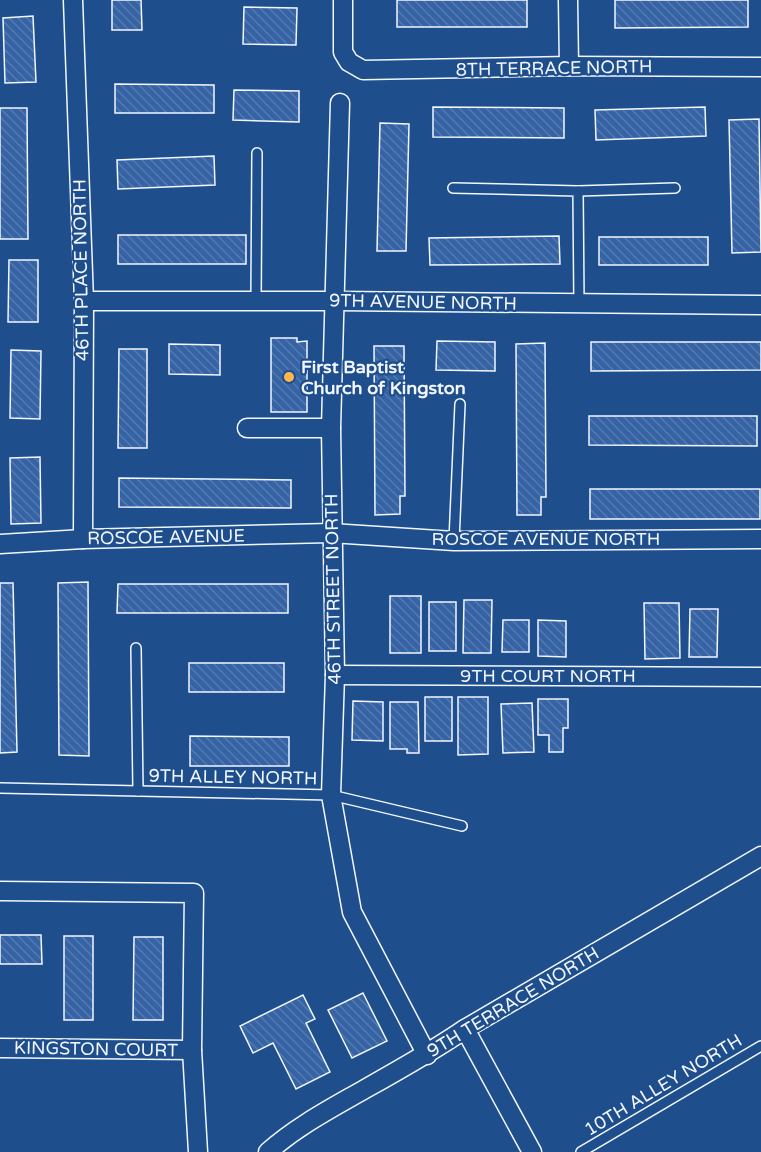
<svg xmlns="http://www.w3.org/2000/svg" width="761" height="1152" font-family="'Varela Round',sans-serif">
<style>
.building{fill:url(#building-back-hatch);stroke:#f2f6ff;stroke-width:1.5}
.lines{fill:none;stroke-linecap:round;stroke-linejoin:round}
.lane-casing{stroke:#f2f6ff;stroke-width:12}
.street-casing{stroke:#f2f6ff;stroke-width:21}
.lane{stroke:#1f4e8c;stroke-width:9}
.street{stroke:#1f4e8c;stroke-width:18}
.poi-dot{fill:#ffb74d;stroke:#1f4e8c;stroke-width:2}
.labels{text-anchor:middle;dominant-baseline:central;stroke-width:4.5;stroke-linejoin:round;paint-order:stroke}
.street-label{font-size:18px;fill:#f2f6ff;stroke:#1f4e8c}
.poi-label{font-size:18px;font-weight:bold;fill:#f2f6ff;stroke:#1f4e8c;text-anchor:start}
</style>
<defs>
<pattern id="building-back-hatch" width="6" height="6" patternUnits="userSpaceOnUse" patternTransform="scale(1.5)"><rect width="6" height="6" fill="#3563a3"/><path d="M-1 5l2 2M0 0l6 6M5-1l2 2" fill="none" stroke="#537ab1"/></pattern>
</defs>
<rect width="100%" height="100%" fill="#1f4e8c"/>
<!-- building -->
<g class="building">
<polygon points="112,0 141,0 142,30 112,30"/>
<rect x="397" y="0" width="130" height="27"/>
<polygon points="615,0 748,0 748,27 615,28"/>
<polygon points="244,7 297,8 296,45 243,44"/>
<polygon points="33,16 36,82 5,83 3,18"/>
<polygon points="115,84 214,85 214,113 115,113"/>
<polygon points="234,90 299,91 299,122 233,120"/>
<polygon points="433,107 564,108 564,138 433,137"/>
<polygon points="705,107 706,136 596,140 595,110"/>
<polygon points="0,108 27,108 28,239 0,239"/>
<polygon points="759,119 761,252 732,253 729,120"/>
<polygon points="380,123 409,124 406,251 377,251"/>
<polygon points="214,156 215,185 118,189 117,160"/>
<rect x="118" y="235" width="128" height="29"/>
<polygon points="559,236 560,264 430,265 429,238"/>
<rect x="599" y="237" width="109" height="28"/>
<polygon points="9,260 38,260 38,322 8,322"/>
<polygon points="271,338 297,338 297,342 307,341 307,412 271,412"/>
<polygon points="437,341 495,342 495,371 436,370"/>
<polygon points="591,342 761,342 761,370 591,371"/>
<polygon points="545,343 546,497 541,497 541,515 517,515 516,344"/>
<polygon points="169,344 220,345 220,375 169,374"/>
<polygon points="374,346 404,346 405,496 400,496 400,514 375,515"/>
<polygon points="119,349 147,349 147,448 118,448"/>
<polygon points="11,350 41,351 40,419 10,418"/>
<polygon points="589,416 757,416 757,446 589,445"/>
<polygon points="40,457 41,523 11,524 10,458"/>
<polygon points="119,478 291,480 291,508 119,507"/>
<rect x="590" y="489" width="170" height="30"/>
<polygon points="88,582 89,756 59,755 58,583"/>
<polygon points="0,583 13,583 17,752 0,753"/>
<polygon points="118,584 288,584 288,613 117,613"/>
<rect x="390" y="596" width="31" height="57"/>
<polygon points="464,600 492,600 491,653 463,653"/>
<rect x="429" y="602" width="27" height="49"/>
<polygon points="644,603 679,603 680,658 645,659"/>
<polygon points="690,609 718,609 717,657 689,657"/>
<polygon points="503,620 529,620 529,652 502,652"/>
<polygon points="538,620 566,621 566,657 538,656"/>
<rect x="189" y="663" width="95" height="29"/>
<rect x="425" y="697" width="27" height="44"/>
<polygon points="458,697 488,697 488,754 458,755"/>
<polygon points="538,699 568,699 568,728 563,728 563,752 549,752 549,735 538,735"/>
<polygon points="353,701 383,702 383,741 352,740"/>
<polygon points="390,702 418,702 419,753 407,753 407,749 390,749"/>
<polygon points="532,703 534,752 503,753 501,704"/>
<polygon points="190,736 289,737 289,766 190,766"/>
<polygon points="0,935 41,935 42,964 0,964"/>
<rect x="64" y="936" width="29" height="84"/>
<polygon points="134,937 163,937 163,1020 133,1020"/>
<polygon points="363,993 387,1041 352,1058 328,1010"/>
<polygon points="303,995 315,1019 306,1023 330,1072 296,1089 273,1043 253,1053 240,1026"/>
</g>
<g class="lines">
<!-- lane casing -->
<g class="lane-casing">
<g id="lane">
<polyline points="453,188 578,191 579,303"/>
<polyline points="578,191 675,188"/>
<polyline points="256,301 257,153"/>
<polyline points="454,541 460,404"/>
<polyline points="136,648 138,791"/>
<polyline points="0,788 331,795 462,826"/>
<polyline points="581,1152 761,1046"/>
</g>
</g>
<!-- street casing -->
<g class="street-casing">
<g id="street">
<polyline points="73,0 84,301 83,539"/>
<polyline points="343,0 343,52 349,62 363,70 569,66 761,67"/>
<polyline points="568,0 569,66"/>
<polyline points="340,103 331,428 335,675 331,795 352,912 427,1055"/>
<polyline points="84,301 336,301 761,305"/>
<polyline points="247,428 331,428"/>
<polyline points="0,544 83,539 331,533 454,541 761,539"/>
<polyline points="335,675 761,677"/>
<polyline points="0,891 194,893 192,1050 198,1152"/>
<polyline points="465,1029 532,1152"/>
<polyline points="0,1048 192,1050"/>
<path d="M268 1152C297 1126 332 1108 365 1089 399 1070 433 1051 465 1029L761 856"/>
</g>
</g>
<!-- lane -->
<use href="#lane" class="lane"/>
<!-- street -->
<use href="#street" class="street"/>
</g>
<!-- markers -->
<circle class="poi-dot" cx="289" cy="377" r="6"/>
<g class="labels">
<!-- street labels -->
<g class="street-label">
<text transform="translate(554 68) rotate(-1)">8TH TERRACE NORTH</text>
<text transform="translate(81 270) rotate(-91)">46TH PLACE NORTH</text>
<text transform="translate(423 302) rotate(1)">9TH AVENUE NORTH</text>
<text transform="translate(166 537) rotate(-1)">ROSCOE AVENUE</text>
<text x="546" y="539">ROSCOE AVENUE NORTH</text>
<text transform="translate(333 589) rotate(-91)">46TH STREET NORTH</text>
<text x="548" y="676">9TH COURT NORTH</text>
<text transform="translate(233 777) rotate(1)">9TH ALLEY NORTH</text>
<text transform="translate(513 1002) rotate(-31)">9TH TERRACE NORTH</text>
<text transform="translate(96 1049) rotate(1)">KINGSTON COURT</text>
<text transform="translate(663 1085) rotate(-31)">10TH ALLEY NORTH</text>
</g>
<!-- poi labels -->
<g class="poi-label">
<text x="301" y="367">First Baptist<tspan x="301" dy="21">Church of Kingston</tspan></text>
</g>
</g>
</svg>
